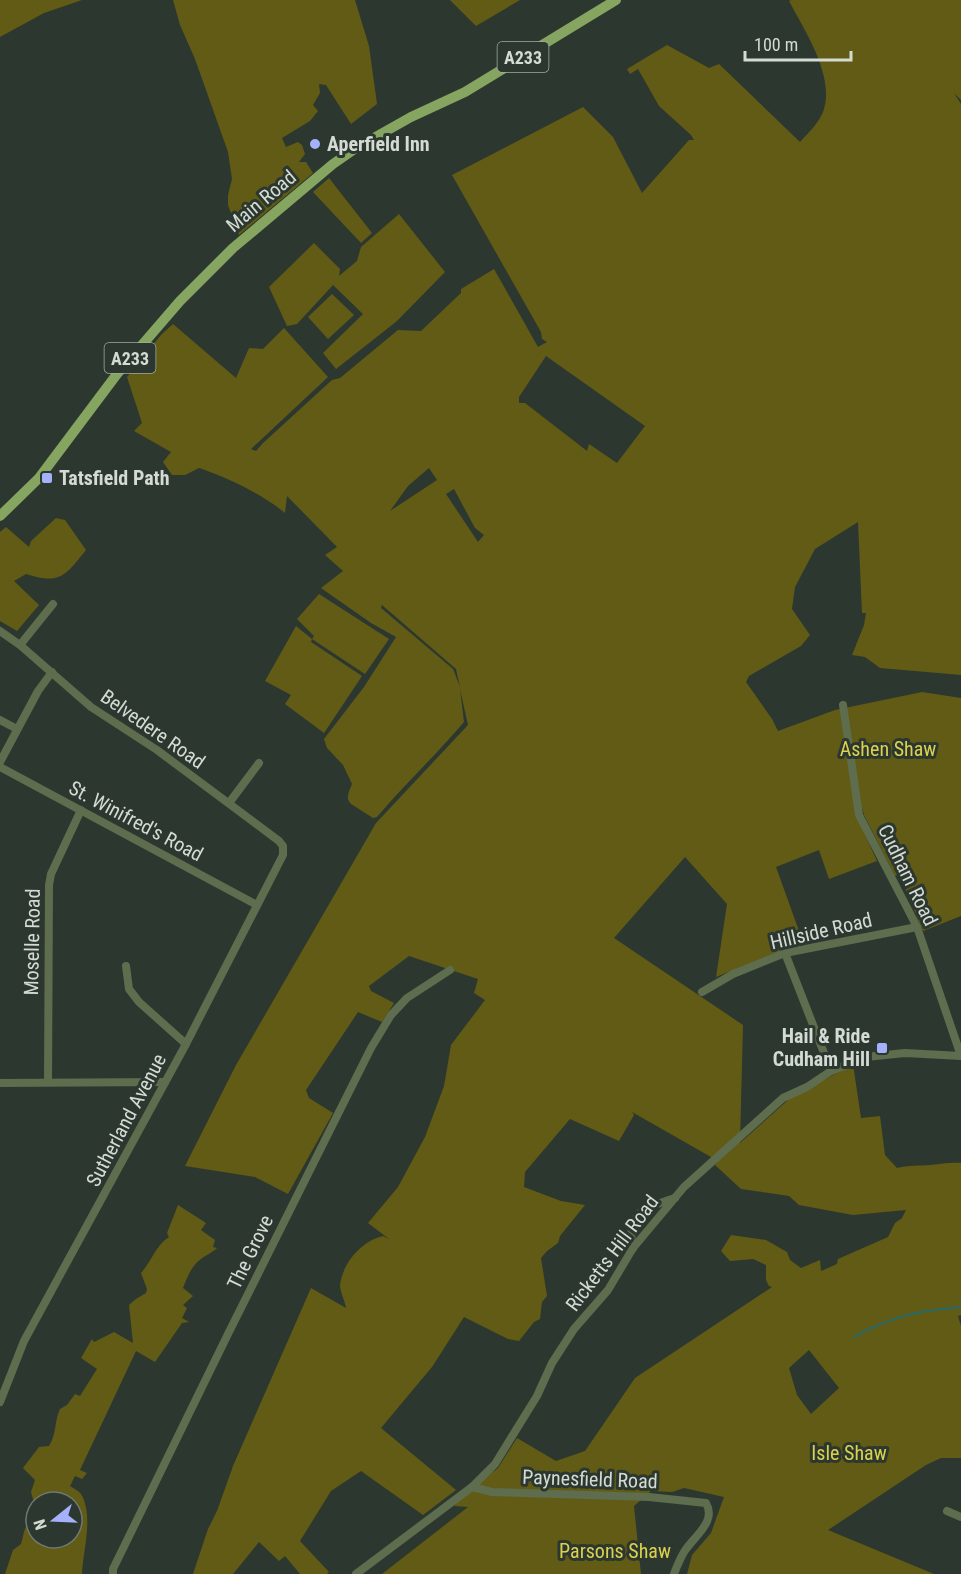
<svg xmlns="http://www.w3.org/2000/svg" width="961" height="1574" font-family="'Roboto Condensed',sans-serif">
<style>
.green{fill:#615b15;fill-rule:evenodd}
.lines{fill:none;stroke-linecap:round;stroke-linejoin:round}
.stream{stroke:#216b71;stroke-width:2}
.minor{stroke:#5d6d4d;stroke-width:8}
.major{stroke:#85a560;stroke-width:10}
.poi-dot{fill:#a6b1fc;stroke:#2c382f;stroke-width:2}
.labels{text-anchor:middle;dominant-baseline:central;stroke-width:6;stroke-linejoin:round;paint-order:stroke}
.shield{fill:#2c382f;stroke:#a2aaa3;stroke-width:1.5}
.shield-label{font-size:18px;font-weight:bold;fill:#d4dbd5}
.poi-label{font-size:20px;font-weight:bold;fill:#d4dbd5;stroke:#2c382f;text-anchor:start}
.street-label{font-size:20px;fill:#d4dbd5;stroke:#2c382f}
.park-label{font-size:20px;fill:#dcd14f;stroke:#2c382f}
</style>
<rect width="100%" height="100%" fill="#2c382f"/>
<!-- green -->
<g class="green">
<polygon points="0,0 82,0 44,13 0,37"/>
<polygon points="173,0 355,0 369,46 377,104 351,124 326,85 319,84 320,93 313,105 318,111 310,121 282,138 286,147 298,142 302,145 305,154 299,162 306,162 313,173 239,235 228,205 228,195 232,179 228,152 195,59 180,25"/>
<polygon points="450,0 520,0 476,26"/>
<path d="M791 0H961V100L954 93 961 104V675L880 668 865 657 852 655 864 625 866 613H862L858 522 815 549 795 587 792 609 810 635 801 646 749 676 746 682 772 719 778 731 835 710 922 692 961 698V916L923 931 899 874 895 876 864 815 862 808 857 817 877 861 829 879 819 850 776 867 803 942 716 977 727 904 685 857 614 938 743 1025 740 1143 788 1100 853 1064 861 1118 880 1116 885 1155 897 1168C909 1165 919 1166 931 1165 942 1164 950 1162 961 1163V1315L958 1316 961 1326V1458H941L926 1465 828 1530 934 1574H687L692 1555 711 1533 724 1497 684 1488 672 1492 651 1491 634 1506 641 1574H382L468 1507 454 1506 475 1485 498 1468 517 1438 556 1461 585 1451 635 1378 772 1287 769 1286 766 1280V1265L753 1259 730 1261 721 1251 731 1235 766 1240 787 1252 790 1260 801 1268 820 1260 821 1271 837 1264 838 1259 888 1237 895 1223 902 1218 906 1210 853 1215 799 1205 789 1196 741 1189 715 1165 718 1161 632 1112 634 1115 619 1141 570 1119 525 1172 524 1187 561 1201 585 1205 560 1236 558 1243 547 1251 541 1258 547 1296 542 1302 540 1319 534 1322 519 1341 508 1339 464 1317 432 1367 381 1428 456 1490 423 1515 361 1471 331 1491 300 1541 329 1572 327 1574H300L285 1556 279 1561 259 1542 233 1574H193L208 1529 217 1511 233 1466 311 1288 346 1308C345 1301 340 1292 340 1285 343 1262 362 1241 383 1236L389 1239 368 1223 398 1187 425 1137 444 1086 451 1045 485 1000 474 993 478 979 409 956 369 986 371 991 394 1003 382 1022 358 1012 306 1090 309 1098 333 1113 288 1194 255 1177 185 1166 236 1065 376 823 468 725 460 689 464 722C436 755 405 784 377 817L373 818 351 804C345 798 349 792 352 784L343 765 327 748 324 739 364 687 396 637 371 623 321 588 343 571 325 555 337 547 287 496 285 513C263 495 227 477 199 468L185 475H172L163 462 171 452 134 431 142 423 127 377 161 335 173 324 236 378 249 348 263 349 284 328 328 377 251 449 256 451 263 443 332 380 340 378 398 330 421 331 461 293V289L494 269 538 347 547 342 542 339 541 332 452 175 583 107 613 137 642 193 689 140H694L691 135 659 106 638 69 630 74 627 69 667 45 709 68 719 64 800 142C808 133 818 124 823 112 836 78 805 31 789 1ZM546 356 645 426 617 463 589 444 587 451 525 403H519V397ZM429 468 437 480 390 511 408 486ZM454 489 475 528 484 535 478 542 446 494ZM382 605 456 669 460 687 453 669 381 608ZM809 1350 839 1388 811 1414 797 1395 789 1368Z"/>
<polygon points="329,178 372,233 361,243 313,192"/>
<polygon points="399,214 445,272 397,321 336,369 323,353 363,314 333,285 297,324 287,326 269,287 314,243 340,269 339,276 357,261 361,247"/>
<polygon points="332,294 354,315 328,339 308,317"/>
<path d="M56 518 65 520 86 550C65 576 60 585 26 574L14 581 39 605 17 631 0 621V532L6 527 29 547 31 541Z"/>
<polygon points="319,594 389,639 365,674 312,639 311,642 362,676 324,733 285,704 291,695 265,681 296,626 312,639 314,636 297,619"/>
<path d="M178 1205 206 1223 201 1230 215 1240 213 1247 217 1248C212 1253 206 1255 201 1259 191 1266 187 1278 183 1288L193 1296 183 1305 187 1308 182 1318 189 1322 182 1323 155 1362 136 1351 80 1470 87 1473 82 1479 75 1476 70 1486C73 1488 79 1491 81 1494 94 1516 83 1550 82 1574H5L13 1550 21 1544 24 1532 34 1503 31 1492 35 1480 23 1468 39 1447 49 1446C57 1433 54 1422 60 1409L67 1405 75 1394 80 1396 97 1369 81 1358 92 1339 94 1342 114 1332 133 1343 129 1305 136 1299 146 1293 147 1289 141 1273C151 1262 156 1245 169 1237L167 1233ZM36 1502H72V1538H36Z"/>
</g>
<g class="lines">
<!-- stream -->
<path class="stream" d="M854 1337C888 1317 922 1310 961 1307"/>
<!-- minor -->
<g class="minor">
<polyline points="0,631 20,645 91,707 157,750 279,841 283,846 283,855 186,1044 24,1341 0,1402"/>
<polyline points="20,645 53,604"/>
<polyline points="843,705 859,815 917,927 961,1056"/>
<polyline points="0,720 17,729"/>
<polyline points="0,762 38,691 52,672"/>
<polyline points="0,767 257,905"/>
<polyline points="229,803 259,763"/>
<polyline points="785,953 831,1071"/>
<polyline points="126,966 129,989 139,1002 186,1044"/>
<polyline points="702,992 733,974 785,953 917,927"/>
<polyline points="48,1082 49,885 51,874 81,810"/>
<polyline points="0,1083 165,1082"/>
<path d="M633 1248C625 1211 646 1208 675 1198"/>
<path d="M472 1487 492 1492 649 1497 706 1503C717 1522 694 1536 684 1552 680 1559 677 1566 674 1574"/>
<polyline points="947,1511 961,1517"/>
<polyline points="113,1574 113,1569 228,1334 371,1048 391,1015 407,998 450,970"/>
<polyline points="356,1574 472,1487 495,1464 537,1396 552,1363 574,1329 608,1290 633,1248 684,1187 783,1098 807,1087 831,1071 866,1057 905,1053 961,1056"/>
</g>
<!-- major -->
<polyline class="major" points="0,516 39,478 117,374 180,301 233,248 333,164 356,148 411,117 465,92 616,0"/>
</g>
<!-- markers -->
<g class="poi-dot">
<circle cx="315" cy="144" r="6"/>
<rect x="41" y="472" width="12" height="12" rx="3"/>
<rect x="876" y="1042" width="12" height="12" rx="3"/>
</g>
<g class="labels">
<!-- shield labels -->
<g class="shield">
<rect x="497.5" y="42" width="51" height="30" rx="4.5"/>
<rect x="104.5" y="343" width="51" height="30" rx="4.5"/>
</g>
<g class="shield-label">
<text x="523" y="57">A233</text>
<text x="130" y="358">A233</text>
</g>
<!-- poi labels -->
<g class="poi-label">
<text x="327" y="144">Aperfield Inn</text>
<text x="59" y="478">Tatsfield Path</text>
<text x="870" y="1036" text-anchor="end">Hail &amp; Ride<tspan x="870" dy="23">Cudham Hill</tspan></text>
</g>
<!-- street labels -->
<g class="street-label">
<text transform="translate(261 201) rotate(-40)">Main Road</text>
<text transform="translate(153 729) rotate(35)">Belvedere Road</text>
<text transform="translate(136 821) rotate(28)">St. Winifred's Road</text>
<text transform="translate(908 875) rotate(64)">Cudham Road</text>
<text transform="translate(821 931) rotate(-13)">Hillside Road</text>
<text transform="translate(32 942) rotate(-89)">Moselle Road</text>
<text transform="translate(126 1120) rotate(-62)">Sutherland Avenue</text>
<text transform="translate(250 1252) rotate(-64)">The Grove</text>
<text transform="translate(612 1253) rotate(-53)">Ricketts Hill Road</text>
<text transform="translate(590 1479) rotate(2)">Paynesfield Road</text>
</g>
<!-- park labels -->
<g class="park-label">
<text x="888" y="749">Ashen Shaw</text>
<text x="849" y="1453">Isle Shaw</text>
<text x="615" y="1551">Parsons Shaw</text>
</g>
</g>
<!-- north arrow -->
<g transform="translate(54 1520) rotate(252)"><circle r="28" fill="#2c382f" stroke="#6f7971" stroke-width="1.5"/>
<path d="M0-4.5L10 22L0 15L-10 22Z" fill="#a6b1fc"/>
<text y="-9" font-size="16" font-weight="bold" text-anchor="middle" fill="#d4dbd5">N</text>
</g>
<!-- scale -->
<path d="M745 51v9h106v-9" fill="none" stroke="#d4dbd5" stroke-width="3"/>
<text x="754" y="51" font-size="18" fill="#d4dbd5" stroke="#2c382f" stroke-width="4.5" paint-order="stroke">100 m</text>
</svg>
